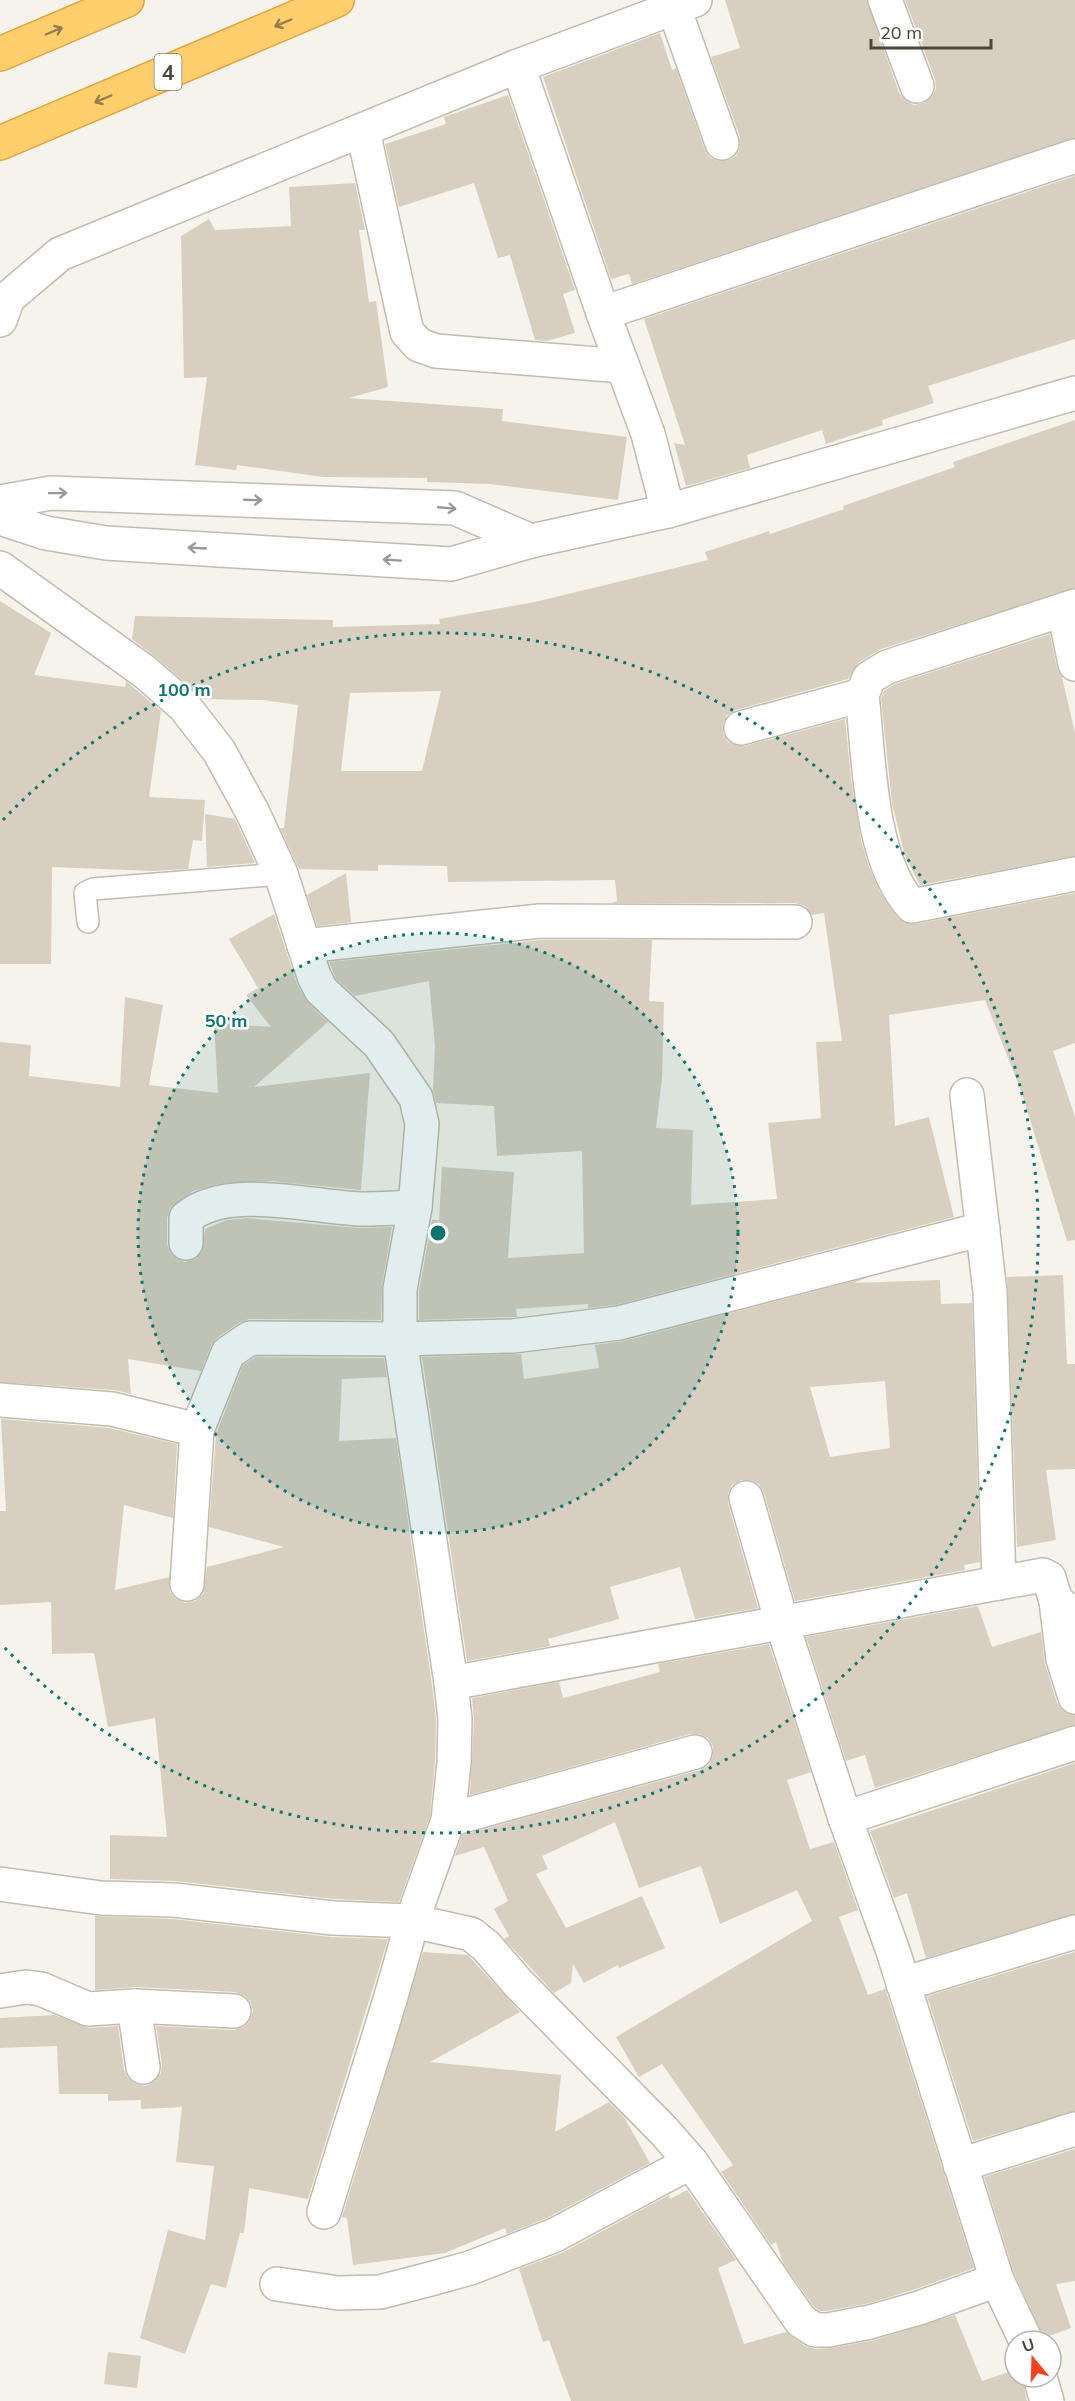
<svg xmlns="http://www.w3.org/2000/svg" width="1075" height="2401" font-family="Mulish,sans-serif">
<style>
.building{fill:#d8cfc1;fill-rule:evenodd}
.lines{fill:none;stroke-linecap:round;stroke-linejoin:round}
.service-casing{stroke:#c2bbae;stroke-width:24}
.minor-casing{stroke:#c2bbae;stroke-width:36}
.motorway-casing{stroke:#e0a43c;stroke-width:36}
.service{stroke:#fff;stroke-width:21}
.minor{stroke:#fff;stroke-width:33}
.motorway{stroke:#ffcf6e;stroke-width:33}
.oneway{stroke:#937c4e}
.oneway2{stroke:#9c9892}
.ring{fill:none;stroke:#0f766e;stroke-width:3;stroke-dasharray:3 6}
.labels{text-anchor:middle;dominant-baseline:central;stroke-width:5;stroke-linejoin:round;paint-order:stroke}
.shield{fill:#fff;stroke:#817c74;stroke-width:1.5}
.shield-label{font-size:21px;font-weight:bold;fill:#4b4439}
.centre{fill:#0f766e;stroke:#fff;stroke-width:3}
.ring-label{font-size:18px;text-anchor:middle;font-weight:bold;fill:#0f766e;stroke:#fff;stroke-width:5;stroke-linejoin:round;paint-order:stroke}
</style>
<rect width="100%" height="100%" fill="#f6f3ec"/>
<!-- building -->
<g class="building">
<polygon points="725,0 867,0 899,93 906,101 914,105 924,103 931,98 936,89 935,79 905,0 1075,0 1075,138 632,284 629,274 611,279 543,77 660,33 672,70 676,68 705,150 709,157 718,161 729,160 736,156 740,147 740,137 711,57 740,48"/>
<polygon points="508,95 575,290 563,294 575,333 547,341 535,340 510,255 498,258 474,183 399,207 385,144 446,124 444,117"/>
<polygon points="1075,176 1075,339 928,386 934,403 882,420 883,425 826,444 822,430 747,455 750,468 686,486 674,443 685,445 644,319"/>
<polygon points="355,183 365,230 359,230 369,302 376,301 388,387 349,398 503,409 502,421 627,437 618,500 489,484 427,482 427,478 323,477 237,465 236,470 195,465 207,377 184,378 181,236 209,219 215,230 291,226 289,187"/>
<path d="M1075 420V588L881 649 859 662 848 679 736 710 727 715 723 724V733L728 742 737 746H745L845 719 851 779 861 840 869 867 881 894 897 917 905 923 916 924 1075 893V1043L1053 1051 1075 1117V1240L1067 1241 1022 1093 985 1000 889 1015 895 1126 929 1117 954 1217 615 1305 588 1308V1304L516 1309 517 1317H512L419 1320V1291L432 1220H439L442 1167 514 1172 508 1258 584 1253 582 1151 497 1156 494 1106 436 1103 433 1090 435 1046 429 981 355 996 336 979 329 962 541 940H652L649 1001 664 1002 662 1078 656 1128 693 1130 691 1205 777 1199 768 1123 821 1118 816 1042 842 1041 824 913 812 915 805 906 795 903H611L617 901 615 880 448 882 447 866 378 865V871L299 869 280 828H284L298 705 263 700 203 699 157 658 132 639 135 616 333 620V627L440 624 439 619 535 602 708 560 705 552 769 531 770 534 844 509 843 506 955 467 953 462ZM441 691 422 771H341L350 693Z"/>
<polygon points="0,601 51,633 34,675 125,687 126,681 161,711 149,797 205,800 202,841 193,840 188,869 154,871 52,867 51,964 0,964"/>
<polygon points="1050,634 1057,668 1062,677 1075,733 1075,856 920,885 905,856 892,803 881,698 884,691 895,684"/>
<polygon points="205,814 235,819 255,863 207,867"/>
<polygon points="346,873 351,922 317,926 307,895"/>
<polygon points="274,914 297,984 308,1003 328,1022 254,1087 370,1073 361,1190 270,1181 218,1184 193,1191 170,1208 167,1218 167,1244 170,1253 177,1259 185,1262 195,1259 202,1252 205,1229 227,1220 247,1218 358,1228 392,1227 382,1286 381,1320 249,1319 239,1323 217,1338 211,1346 201,1371 128,1359 131,1394 114,1390 0,1382 0,1042 31,1045 29,1076 120,1087 125,997 163,1005 149,1085 218,1093 214,1023 271,1027 246,995 258,988 229,939"/>
<polygon points="1063,1275 1067,1364 1075,1364 1075,1469 1046,1470 1056,1540 1017,1547 1007,1277"/>
<path d="M866 1278 854 1283 940 1280 941 1304 972 1303 980 1562 964 1565 965 1570 795 1601 764 1493 759 1484 750 1480H741L732 1485 728 1493V1503L758 1608 695 1619 680 1567 610 1587 619 1619 548 1639 550 1646 467 1661 422 1357 521 1354 524 1379 599 1368 595 1345 624 1341ZM885 1381 890 1448 830 1457 810 1387Z"/>
<polygon points="256,1357 384,1358 387,1377 342,1379 339,1441 396,1438 432,1685 436,1720 435,1762 430,1816 399,1902 334,1899 176,1881 110,1879 110,1835 167,1837 155,1718 108,1727 94,1653 52,1654 51,1602 0,1605 0,1511 6,1511 1,1419 109,1428 177,1444 173,1518 124,1505 115,1590 169,1577 170,1592 176,1599 185,1603 195,1601 203,1594 207,1567 284,1547 209,1527 216,1434 243,1365"/>
<polygon points="978,1606 992,1647 1041,1632 1045,1664 1057,1703 1063,1711 1075,1715 1075,1725 875,1788 865,1755 846,1761 806,1637"/>
<polygon points="769,1644 811,1772 787,1780 810,1849 834,1842 858,1910 839,1917 868,1995 885,1989 886,1991 974,2268 913,2290 866,2304 826,2311 820,2311 814,2307 783,2263 776,2242 771,2245 721,2172 733,2165 662,2064 639,2077 616,2037 812,1921 797,1890 720,1924 701,1866 639,1888 615,1822 542,1856 548,1869 536,1874 566,1928 642,1896 665,1948 619,1968 618,1965 584,1983 573,1964 571,1983 554,1993 504,1939 509,1936 494,1909 508,1901 484,1847 455,1856 462,1835 700,1770 709,1765 713,1756 713,1746 708,1738 699,1734 690,1734 470,1795 474,1719 472,1698 559,1682 563,1698 660,1672 658,1664"/>
<polygon points="1075,1763 1075,1914 926,1958 907,1893 894,1898 870,1831"/>
<polygon points="95,1916 173,1919 331,1937 388,1939 308,2199 249,2188 244,2233 240,2233 226,2288 211,2284 185,2354 140,2338 168,2230 205,2240 214,2166 176,2162 182,2107 141,2109 141,2100 108,2101 108,2094 59,2094 57,2046 0,2048 0,2018 55,2015 89,2028 118,2026 124,2070 128,2078 136,2084 145,2086 155,2081 161,2073 162,2064 156,2026 234,2030 243,2027 249,2022 253,2011 251,2003 245,1996 235,1992 135,1987 95,1990"/>
<polygon points="423,1952 468,1955 520,2012 430,2062 561,2075 555,2132 609,2102 624,2117 650,2163 547,2218 507,2234 505,2228 445,2253 353,2265 347,2218 342,2217"/>
<polygon points="1075,1952 1075,2111 973,2141 927,1996"/>
<polygon points="1075,2149 1075,2281 1056,2284 1071,2328 1044,2338 1014,2273 984,2177"/>
<polygon points="687,2190 736,2260 718,2268 744,2344 786,2332 805,2346 815,2349 831,2348 875,2340 955,2315 982,2381 1015,2370 1015,2377 1022,2377 1027,2401 571,2401 549,2340 543,2342 519,2269 564,2252 669,2195 670,2199"/>
<polygon points="108,2352 141,2356 137,2388 104,2384"/>
</g>
<g class="lines">
<!-- service casing -->
<g class="service-casing">
<polyline id="service" points="88,922 85,893 93,889 281,874"/>
</g>
<!-- minor casing -->
<g class="minor-casing">
<g id="minor">
<polyline points="885,0 917,86"/>
<polyline points="674,8 722,143"/>
<polyline points="518,66 603,313 648,434 668,511"/>
<polyline points="363,131 407,332 419,345 436,351 622,366"/>
<polyline points="603,313 1075,156"/>
<polyline points="0,320 8,298 60,254 518,66 695,0"/>
<polyline points="0,502 51,493 455,508 531,541"/>
<polyline points="0,518 46,533 106,543 451,564 531,541 668,511 1075,393"/>
<polyline points="0,568 145,672 184,706 219,751 253,813 281,874 314,976 321,990 379,1044 416,1098 422,1124 415,1207 400,1289 400,1339 451,1683 455,1719 454,1763 448,1820 412,1921 471,1934 486,1946 518,1983 664,2131 691,2162 801,2321 815,2330 828,2330 870,2322 919,2308 997,2280"/>
<path d="M1075 606 887 667 869 678 862 695C869 756 869 860 912 906L1075 874"/>
<polyline points="1064,610 1075,664"/>
<polyline points="741,728 862,695"/>
<polyline points="304,946 540,921 795,922"/>
<polyline points="967,1095 990,1292 999,1583"/>
<path d="M186 1243V1218C227 1183 310 1207 360 1209 378 1209 397 1208 415 1207"/>
<polyline points="0,1400 112,1409 197,1430"/>
<polyline points="746,1498 782,1623 845,1818 893,1951 997,2280 1026,2341"/>
<polyline points="187,1584 197,1430 228,1353 250,1338 400,1339 513,1336 619,1323 983,1229"/>
<polyline points="1056,1601 1063,1659 1075,1697"/>
<polyline points="451,1683 1043,1575 1049,1578 1056,1601 1075,1615"/>
<polyline points="845,1818 1075,1743"/>
<polyline points="448,1820 695,1752"/>
<path d="M0 1884 101 1898 174 1900 333 1918 412 1921C387 2019 353 2114 324 2212"/>
<polyline points="903,1984 1075,1932"/>
<polyline points="0,1991 26,1987 41,1989 88,2009 134,2006 234,2011"/>
<polyline points="134,2006 143,2067"/>
<polyline points="960,2165 1075,2129"/>
<polyline points="277,2284 338,2293 380,2292 434,2278 470,2268 555,2235 691,2162"/>
<polyline points="1040,2377 1047,2401"/>
</g>
</g>
<!-- motorway casing -->
<g class="motorway-casing">
<g id="motorway">
<polyline points="0,54 127,0"/>
<polyline points="0,143 337,0"/>
</g>
</g>
<!-- service -->
<use href="#service" class="service"/>
<!-- minor -->
<use href="#minor" class="minor"/>
<!-- motorway -->
<use href="#motorway" class="motorway"/>
</g>
<!-- one-way arrows -->
<defs><path id="oneway-shaft" d="M-6 0H5M1.5-3L5.5 0L1.5 3" fill="none" stroke-width="1.6" stroke-linecap="round" stroke-linejoin="round" transform="scale(1.5)"/></defs>
<g class="oneway">
<use href="#oneway-shaft" transform="translate(283 23) rotate(157)"/>
<use href="#oneway-shaft" transform="translate(54 31) rotate(-23)"/>
<use href="#oneway-shaft" transform="translate(103 99) rotate(157)"/>
</g>
<g class="oneway2">
<use href="#oneway-shaft" transform="translate(58 493) rotate(-1)"/>
<use href="#oneway-shaft" transform="translate(253 500) rotate(2)"/>
<use href="#oneway-shaft" transform="translate(447 508) rotate(5)"/>
<use href="#oneway-shaft" transform="translate(197 548) rotate(-177)"/>
<use href="#oneway-shaft" transform="translate(392 560) rotate(-176)"/>
</g>
<!-- distance rings -->
<circle cx="438" cy="1233" r="300" fill="#0f766e" fill-opacity=".12"/>
<g class="ring">
<circle cx="438" cy="1233" r="300"/>
<path d="M3 820A600 600 0 1 1 3 1646"/>
</g>
<g class="labels">
<!-- shield labels -->
<rect class="shield" x="154.5" y="54" width="27" height="36" rx="4.5"/>
<g class="shield-label">
<text x="168" y="72">4</text>
</g>
</g>
<circle cx="438" cy="1233" r="9" class="centre"/>
<g class="ring-label">
<text x="184" y="696">100 m</text>
<text x="226" y="1027">50 m</text>
</g>
<!-- north arrow -->
<g transform="translate(1033 2359) rotate(341)"><circle r="28" fill="#ffffff" stroke="#b7b4b0" stroke-width="1.5"/>
<path d="M0-4.5L10 22L0 15L-10 22Z" fill="#fc3f1d"/>
<text y="-9" font-size="16" font-weight="bold" text-anchor="middle" fill="#4b4439">U</text>
</g>
<!-- scale -->
<path d="M871 39v9h120v-9" fill="none" stroke="#4b4439" stroke-width="3"/>
<text x="880" y="39" font-size="18" fill="#4b4439" stroke="#ffffff" stroke-width="4.5" paint-order="stroke">20 m</text>
</svg>
